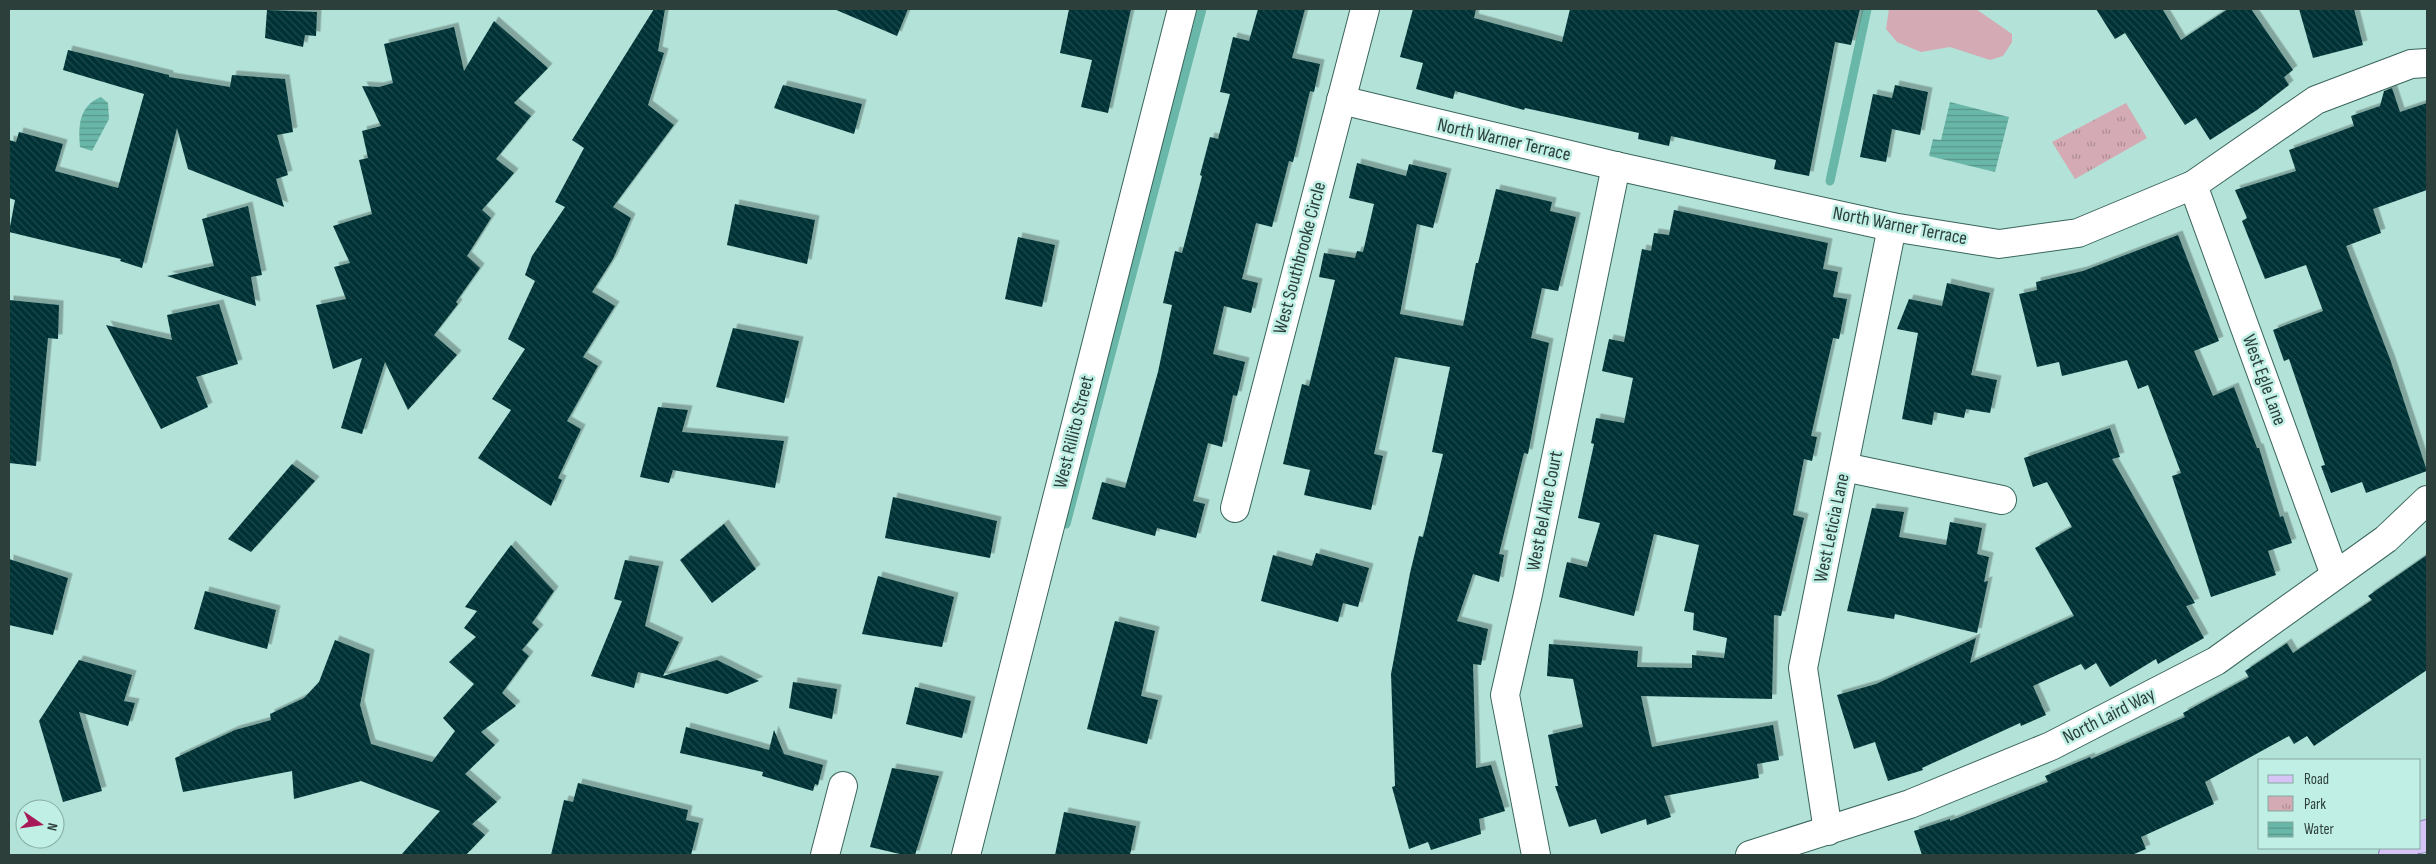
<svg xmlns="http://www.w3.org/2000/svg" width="2436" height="864" font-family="'Sofia Sans Condensed',sans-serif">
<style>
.green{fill:#d4aab5}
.park{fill:url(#park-tufts)}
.water{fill:url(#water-rules)}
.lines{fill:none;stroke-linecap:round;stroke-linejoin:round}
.stream{stroke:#69b7a8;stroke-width:9}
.building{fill:url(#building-back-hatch);filter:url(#shadow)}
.minor-casing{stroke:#39655c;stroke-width:30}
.major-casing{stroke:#8a7bb2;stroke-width:30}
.minor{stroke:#fff;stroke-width:28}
.major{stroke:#d7c4f7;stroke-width:28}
.labels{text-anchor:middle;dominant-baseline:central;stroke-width:5;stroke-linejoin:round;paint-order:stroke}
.street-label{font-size:19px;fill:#2c3f3b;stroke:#c0efe5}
</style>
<defs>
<pattern id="park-tufts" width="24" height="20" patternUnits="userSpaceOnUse" patternTransform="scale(1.25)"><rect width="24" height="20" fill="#d4aab5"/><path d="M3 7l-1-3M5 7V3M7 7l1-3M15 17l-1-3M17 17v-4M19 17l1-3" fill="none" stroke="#ac8c94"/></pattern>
<pattern id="water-rules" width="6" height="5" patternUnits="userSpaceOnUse" patternTransform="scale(1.25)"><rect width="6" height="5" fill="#69b7a8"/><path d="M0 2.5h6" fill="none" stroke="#57968a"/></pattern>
<pattern id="building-back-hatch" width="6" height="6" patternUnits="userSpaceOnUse" patternTransform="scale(1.25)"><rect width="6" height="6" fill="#003336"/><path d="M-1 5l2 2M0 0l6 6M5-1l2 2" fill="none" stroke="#1d494b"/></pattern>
<filter id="shadow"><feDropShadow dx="4.5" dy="-4.5" stdDeviation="0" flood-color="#0004"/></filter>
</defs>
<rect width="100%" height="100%" fill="#b3e2d8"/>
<!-- green -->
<polygon class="green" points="1889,9 1976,9 2012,34 2012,42 2003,56 1990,60 1950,47 1921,52 1897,42 1886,29"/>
<!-- park -->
<polygon class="park" points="2126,103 2147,138 2075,179 2052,142"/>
<!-- water -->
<g class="water">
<path d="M101 97 108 103 109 119 92 151 80 147C78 125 79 106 101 97Z"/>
<polygon points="1950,102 2009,117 1995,172 1929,156 1933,139 1941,140"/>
</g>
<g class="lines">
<!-- stream -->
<g class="stream">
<polyline points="1830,181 1867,9"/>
<polyline points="1066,524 1202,9"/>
</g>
</g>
<!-- building -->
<g class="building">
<polygon points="654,9 665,9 658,51 664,53 648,105 674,125 613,207 631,218 613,259 592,292 615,306 583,357 598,366 567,421 581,429 558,478 562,480 551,506 478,458 511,410 492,399 525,349 508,339 535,281 525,275 532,256 565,207 555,202 584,148 572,140"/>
<polygon points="834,9 908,9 897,36"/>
<polygon points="1069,9 1131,9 1108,113 1081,107 1092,60 1060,53"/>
<polygon points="1258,9 1305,9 1292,58 1320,64 1314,92 1310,91 1293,162 1289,161 1272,227 1256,223 1242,279 1258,283 1251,313 1224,306 1213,354 1245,362 1237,396 1233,395 1222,447 1208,443 1193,501 1205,504 1196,538 1157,528 1155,536 1092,519 1102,482 1125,488 1158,372 1172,305 1163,303 1175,251 1182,253 1202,176 1200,175 1210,137 1218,139 1230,94 1220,92 1233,37 1249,41"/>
<polygon points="1413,9 1476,9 1474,18 1562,42 1570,9 1860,9 1851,45 1835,42 1809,176 1774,169 1776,160 1671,136 1669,146 1638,139 1639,133 1525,108 1524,110 1455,91 1453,99 1416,89 1423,63 1400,57"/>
<polygon points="2096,9 2166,9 2163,10 2181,40 2228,9 2251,9 2293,70 2284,77 2289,85 2257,110 2210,140 2196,118 2185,125 2125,33 2115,39"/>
<polygon points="2299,9 2354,9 2363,45 2313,58"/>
<polygon points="267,10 317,12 316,36 305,35 303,47 265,38"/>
<polygon points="494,21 548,68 514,103 531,116 496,159 514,173 482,210 491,218 467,256 480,268 456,302 458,304 434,335 457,355 408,410 385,362 362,434 341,428 362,358 333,369 316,305 346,299 334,267 350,263 333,226 372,214 359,160 368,158 362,131 381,126 362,86 379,87 393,83 384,44 454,27 464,71"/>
<polygon points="68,50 169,75 169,77 230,87 232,75 285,79 293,132 277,135 288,175 276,179 284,207 188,169 177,128 142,268 120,261 121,259 9,232 15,200 9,198 9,140 16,142 19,132 63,144 55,171 118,188 144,94 63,70"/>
<polygon points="783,85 862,104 854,134 774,108"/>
<polygon points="1895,85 1928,92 1920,135 1892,129 1886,162 1860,157 1873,94 1892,98"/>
<polygon points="2392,88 2400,112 2427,103 2427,190 2373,209 2381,233 2346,246 2390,359 2427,471 2366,493 2362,482 2331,493 2321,466 2325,465 2289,359 2284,361 2273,330 2323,311 2306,265 2265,279 2242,221 2247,218 2235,190 2296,171 2289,150 2354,126 2351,116 2380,106 2384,91"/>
<polygon points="1357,163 1406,176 1409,164 1447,173 1433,228 1417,224 1400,314 1463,326 1476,263 1478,263 1496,189 1552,202 1550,211 1576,217 1558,291 1542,288 1531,338 1549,343 1528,454 1524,453 1499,554 1504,555 1499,582 1473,574 1457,621 1488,629 1481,665 1473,664 1476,768 1491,765 1505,811 1479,819 1481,834 1431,850 1428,842 1409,849 1392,787 1395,786 1391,674 1410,573 1419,536 1423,537 1443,454 1432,452 1450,367 1395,357 1374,454 1383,456 1371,510 1304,495 1310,470 1283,464 1302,384 1309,386 1335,280 1319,277 1324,253 1355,258 1357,251 1363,252 1374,204 1349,198"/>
<polygon points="735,204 815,220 807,264 727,245"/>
<polygon points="248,206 262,275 251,277 256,306 167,276 214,266 202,219"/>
<polygon points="1674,210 1828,243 1823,269 1838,272 1833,297 1847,299 1839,339 1833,338 1811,436 1817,437 1812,461 1804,459 1793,515 1804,518 1781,616 1774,615 1772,699 1641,696 1652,747 1773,725 1779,760 1757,764 1759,778 1664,796 1671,817 1647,825 1646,819 1601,834 1596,819 1569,827 1555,786 1558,786 1548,735 1583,727 1573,679 1547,676 1549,644 1638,651 1637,667 1692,668 1692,655 1724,658 1727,638 1693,630 1694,613 1684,611 1699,545 1654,534 1634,616 1559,597 1567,562 1587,567 1600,523 1578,518 1594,444 1591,443 1596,418 1624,423 1633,378 1602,371 1609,339 1624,342 1642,249 1651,251 1654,233 1669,235"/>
<polygon points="2178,235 2219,341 2194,351 2213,396 2234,387 2257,448 2259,448 2280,517 2283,516 2292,543 2268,551 2276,575 2211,597 2172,476 2181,473 2148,385 2138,389 2127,360 2062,376 2059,362 2037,367 2019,294 2037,290 2036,282 2083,271"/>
<polygon points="1018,237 1055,245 1042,307 1005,299"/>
<polygon points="1947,283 1990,293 1971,375 1997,380 1990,413 1966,409 1964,418 1934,412 1932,425 1902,419 1918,333 1897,329 1909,299 1942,306"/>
<polygon points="9,300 59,305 58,339 48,338 36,466 9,463"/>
<polygon points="219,304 238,364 196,377 208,407 161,429 106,325 172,340 167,315"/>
<polygon points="733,328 799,341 784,403 716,387"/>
<polygon points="658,407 688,410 682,432 784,441 775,488 673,470 669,483 640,477"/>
<polygon points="2110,428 2120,457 2112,459 2195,603 2186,606 2204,638 2158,664 2156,659 2110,687 2096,663 2085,670 2081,664 2033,686 2046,715 2021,726 2020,723 1922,768 1923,770 1888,781 1875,742 1854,749 1837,695 1876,684 1976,638 1970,663 2074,616 2035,548 2072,527 2047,482 2033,487 2024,458"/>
<polygon points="292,464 315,481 251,552 228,539"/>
<polygon points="893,497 997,521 990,558 885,538"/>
<polygon points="1872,508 1904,512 1899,537 1946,545 1950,522 1982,528 1977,554 1989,557 1984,582 1988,581 1977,633 1895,614 1894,619 1847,611"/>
<polygon points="724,524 756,569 712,603 680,560"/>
<polygon points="511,545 554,591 532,623 539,629 522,650 529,656 502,693 516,706 481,732 495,745 465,774 497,802 472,824 485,835 466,855 401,855 440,811 361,781 294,799 292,771 183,792 175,758 235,730 271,720 270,714 304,698 319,682 335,640 370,654 360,705 371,744 432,762 455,731 443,718 474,684 449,662 476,637 464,628 477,611 465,607"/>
<polygon points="1316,553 1369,568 1358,607 1343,603 1338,622 1261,601 1273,555 1312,566"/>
<polygon points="2427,555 2427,670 2314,746 2307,736 2294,744 2289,736 2205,782 2214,804 2141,837 2146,849 2132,855 1922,855 1914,831 1950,819 1950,821 2048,782 2045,776 2090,757 2091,759 2185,717 2183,713 2249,677 2245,671 2287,643 2293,653 2372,600 2368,596"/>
<polygon points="9,559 68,578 53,635 9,625"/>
<polygon points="625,560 659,566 645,626 679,642 663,676 717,660 759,681 727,694 638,672 634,688 591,676 622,601 614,599"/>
<polygon points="878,576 954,597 942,647 862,634"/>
<polygon points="205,591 276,610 267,649 194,629"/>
<polygon points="1115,621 1155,631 1141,696 1158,700 1147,744 1087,729"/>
<polygon points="79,660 132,675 124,701 135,703 128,726 79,712 102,791 63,802 39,721"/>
<polygon points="793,682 837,689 832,719 789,708"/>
<polygon points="915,687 971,701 962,738 906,724"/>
<polygon points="686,727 769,750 774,730 784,754 823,765 818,785 815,784 813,791 762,776 763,772 680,753"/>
<polygon points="892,768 939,776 915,855 904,855 870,847"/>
<polygon points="578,783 688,810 686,820 699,823 691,855 551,855 564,800 573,802"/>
<polygon points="1064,812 1136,826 1130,855 1055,855"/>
</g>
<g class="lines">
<!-- minor casing -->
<g class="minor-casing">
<g id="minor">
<polyline points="1341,100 1616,166 1892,227 1999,244 2078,233 2193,185 2316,100 2411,64 2427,63"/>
<polyline points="2193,185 2335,575"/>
<polyline points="1844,467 2002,500"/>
<polyline points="1235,508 1365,9"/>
<polyline points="1828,831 1803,668 1892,227"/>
<polyline points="825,855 843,786"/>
<polyline points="966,855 1182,9"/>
<polyline points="1536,855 1505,695 1528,594 1616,166"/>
<polyline points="1750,855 1910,804 2051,746 2216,661 2386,539 2427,500"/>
</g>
</g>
<!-- major casing -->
<g class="major-casing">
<g id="major">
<polyline points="2420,839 2427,834"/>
<polyline points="2393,855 2405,848"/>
</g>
</g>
<!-- minor -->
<use href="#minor" class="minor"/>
<!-- major -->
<use href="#major" class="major"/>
</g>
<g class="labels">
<!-- street labels -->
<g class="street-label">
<text transform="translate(1504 140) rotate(13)">North Warner Terrace</text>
<text transform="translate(1900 226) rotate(11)">North Warner Terrace</text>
<text transform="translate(1300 258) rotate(-75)">West Southbrooke Circle</text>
<text transform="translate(2264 380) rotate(70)">West Egle Lane</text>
<text transform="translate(1074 432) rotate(-76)">West Rillito Street</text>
<text transform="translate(1545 511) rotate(-79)">West Bel Aire Court</text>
<text transform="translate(1832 528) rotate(-78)">West Leticia Lane</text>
<text transform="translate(2109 716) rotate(-27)">North Laird Way</text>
</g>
</g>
<!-- border -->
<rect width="2436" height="864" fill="none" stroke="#2c3f3b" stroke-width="20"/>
<!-- legend -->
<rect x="2258" y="759" width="162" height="90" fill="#c0efe5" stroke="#85a9a1"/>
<rect x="2268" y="775" width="25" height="8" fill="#d7c4f7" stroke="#85a9a1"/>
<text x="2304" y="784" font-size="15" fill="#2c3f3b">Road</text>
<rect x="2268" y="796" width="25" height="15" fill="url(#park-tufts)" stroke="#85a9a1"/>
<text x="2304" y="809" font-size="15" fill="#2c3f3b">Park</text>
<rect x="2268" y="822" width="25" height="15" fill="url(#water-rules)" stroke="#85a9a1"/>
<text x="2304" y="834" font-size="15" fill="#2c3f3b">Water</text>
<!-- north arrow -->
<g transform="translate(40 824) rotate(103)"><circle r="24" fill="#c0efe5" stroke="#85a9a1"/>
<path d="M0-4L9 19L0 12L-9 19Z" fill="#a81959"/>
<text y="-8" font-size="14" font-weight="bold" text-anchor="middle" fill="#2c3f3b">N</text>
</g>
</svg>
